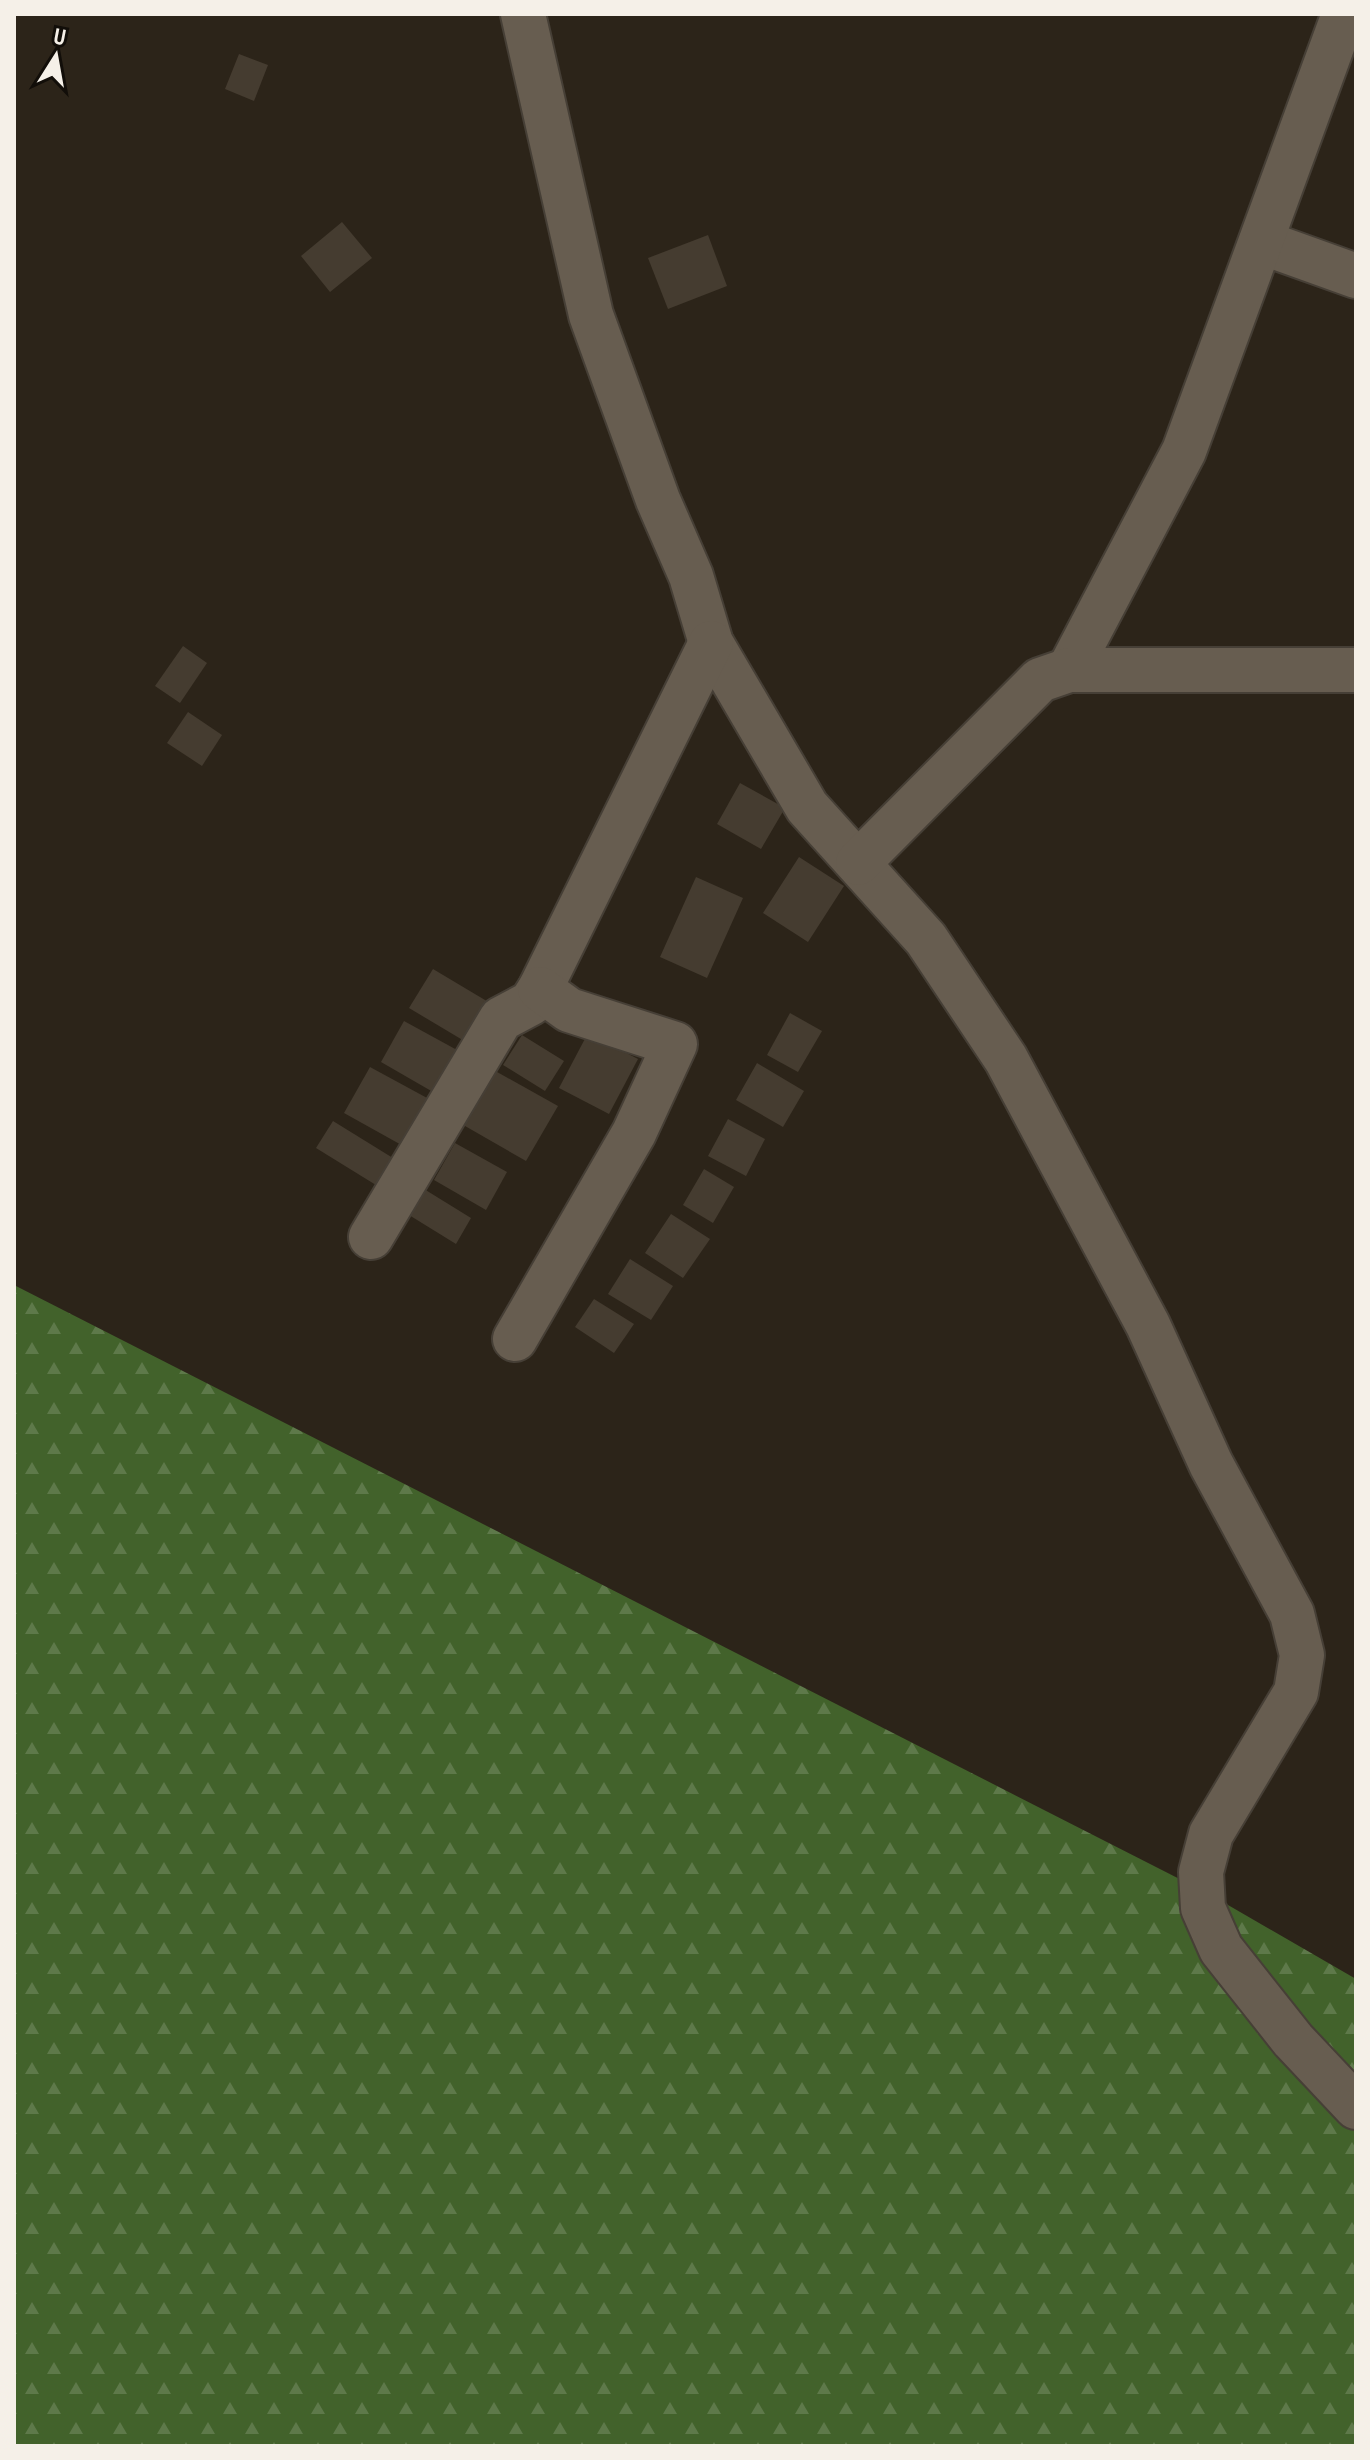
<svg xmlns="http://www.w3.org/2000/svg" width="1370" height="2460" font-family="'PT Sans Narrow',sans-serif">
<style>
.forest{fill:url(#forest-firs)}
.building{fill:#453c30}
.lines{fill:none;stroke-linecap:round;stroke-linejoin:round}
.minor-casing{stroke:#463f36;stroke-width:48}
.minor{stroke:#675d50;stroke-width:44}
</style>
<defs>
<pattern id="forest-firs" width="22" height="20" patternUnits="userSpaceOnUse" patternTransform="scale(2)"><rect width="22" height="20" fill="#42622b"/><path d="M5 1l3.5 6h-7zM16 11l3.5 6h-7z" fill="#5e794a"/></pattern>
</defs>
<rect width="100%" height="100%" fill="#2c2419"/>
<!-- forest -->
<polygon class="forest" points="14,1285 1209,1894 1356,1979 1356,2446 14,2446"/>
<!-- building -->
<g class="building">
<polygon points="239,54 268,65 254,101 225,89"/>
<polygon points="342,222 372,258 330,292 301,256"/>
<polygon points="708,235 727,286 668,309 648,258"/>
<polygon points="183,646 207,663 180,703 155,686"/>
<polygon points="188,712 222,735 202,766 167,743"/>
<polygon points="740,783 785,808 761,849 717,824"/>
<polygon points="799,857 844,886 808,942 763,913"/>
<polygon points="696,877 743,898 707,978 660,957"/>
<polygon points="433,969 495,1006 471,1045 409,1008"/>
<polygon points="790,1013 822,1031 798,1072 767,1055"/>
<polygon points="404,1021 457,1050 433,1092 381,1062"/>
<polygon points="588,1033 638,1059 609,1114 559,1088"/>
<polygon points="522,1035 564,1061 545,1091 503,1065"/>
<polygon points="757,1063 804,1091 783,1127 736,1100"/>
<polygon points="370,1067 440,1105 414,1152 344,1113"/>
<polygon points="490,1068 558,1106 526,1161 458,1122"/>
<polygon points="728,1119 765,1139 746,1176 708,1156"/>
<polygon points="333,1121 401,1163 384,1190 316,1148"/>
<polygon points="455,1143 507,1172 486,1210 434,1180"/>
<polygon points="704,1169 734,1187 713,1223 683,1205"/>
<polygon points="424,1189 471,1218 456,1244 409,1215"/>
<polygon points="671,1214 710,1239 683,1278 645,1253"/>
<polygon points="630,1259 673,1286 651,1320 608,1294"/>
<polygon points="594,1299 634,1324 614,1353 575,1327"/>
</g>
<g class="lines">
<!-- minor casing -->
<g class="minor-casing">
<g id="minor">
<polyline points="523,14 591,315 658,500 691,576 711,643 807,807 926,939 1006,1059 1148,1325 1211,1464 1292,1614 1302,1655 1296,1692 1211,1834 1201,1872 1203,1908 1221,1949 1293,2040 1356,2107"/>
<polyline points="1261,242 1356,276"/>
<polyline points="1069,670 1184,451 1344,14"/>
<polyline points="858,863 1040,680 1069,670 1356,670"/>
<polyline points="371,1237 501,1019 531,1003 540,989 711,643"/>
<polyline points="515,1339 634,1133 675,1044 569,1010 540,989"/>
</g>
</g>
<!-- minor -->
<use href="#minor" class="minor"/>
</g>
<!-- border -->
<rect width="1370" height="2460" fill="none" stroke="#f5f0e8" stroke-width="32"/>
<!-- north arrow -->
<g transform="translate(56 56) rotate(11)" stroke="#120e09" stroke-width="6" paint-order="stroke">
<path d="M0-6L14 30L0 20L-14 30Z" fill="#f5f0e8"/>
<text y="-12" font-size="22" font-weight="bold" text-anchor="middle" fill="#f5f0e8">U</text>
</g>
</svg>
